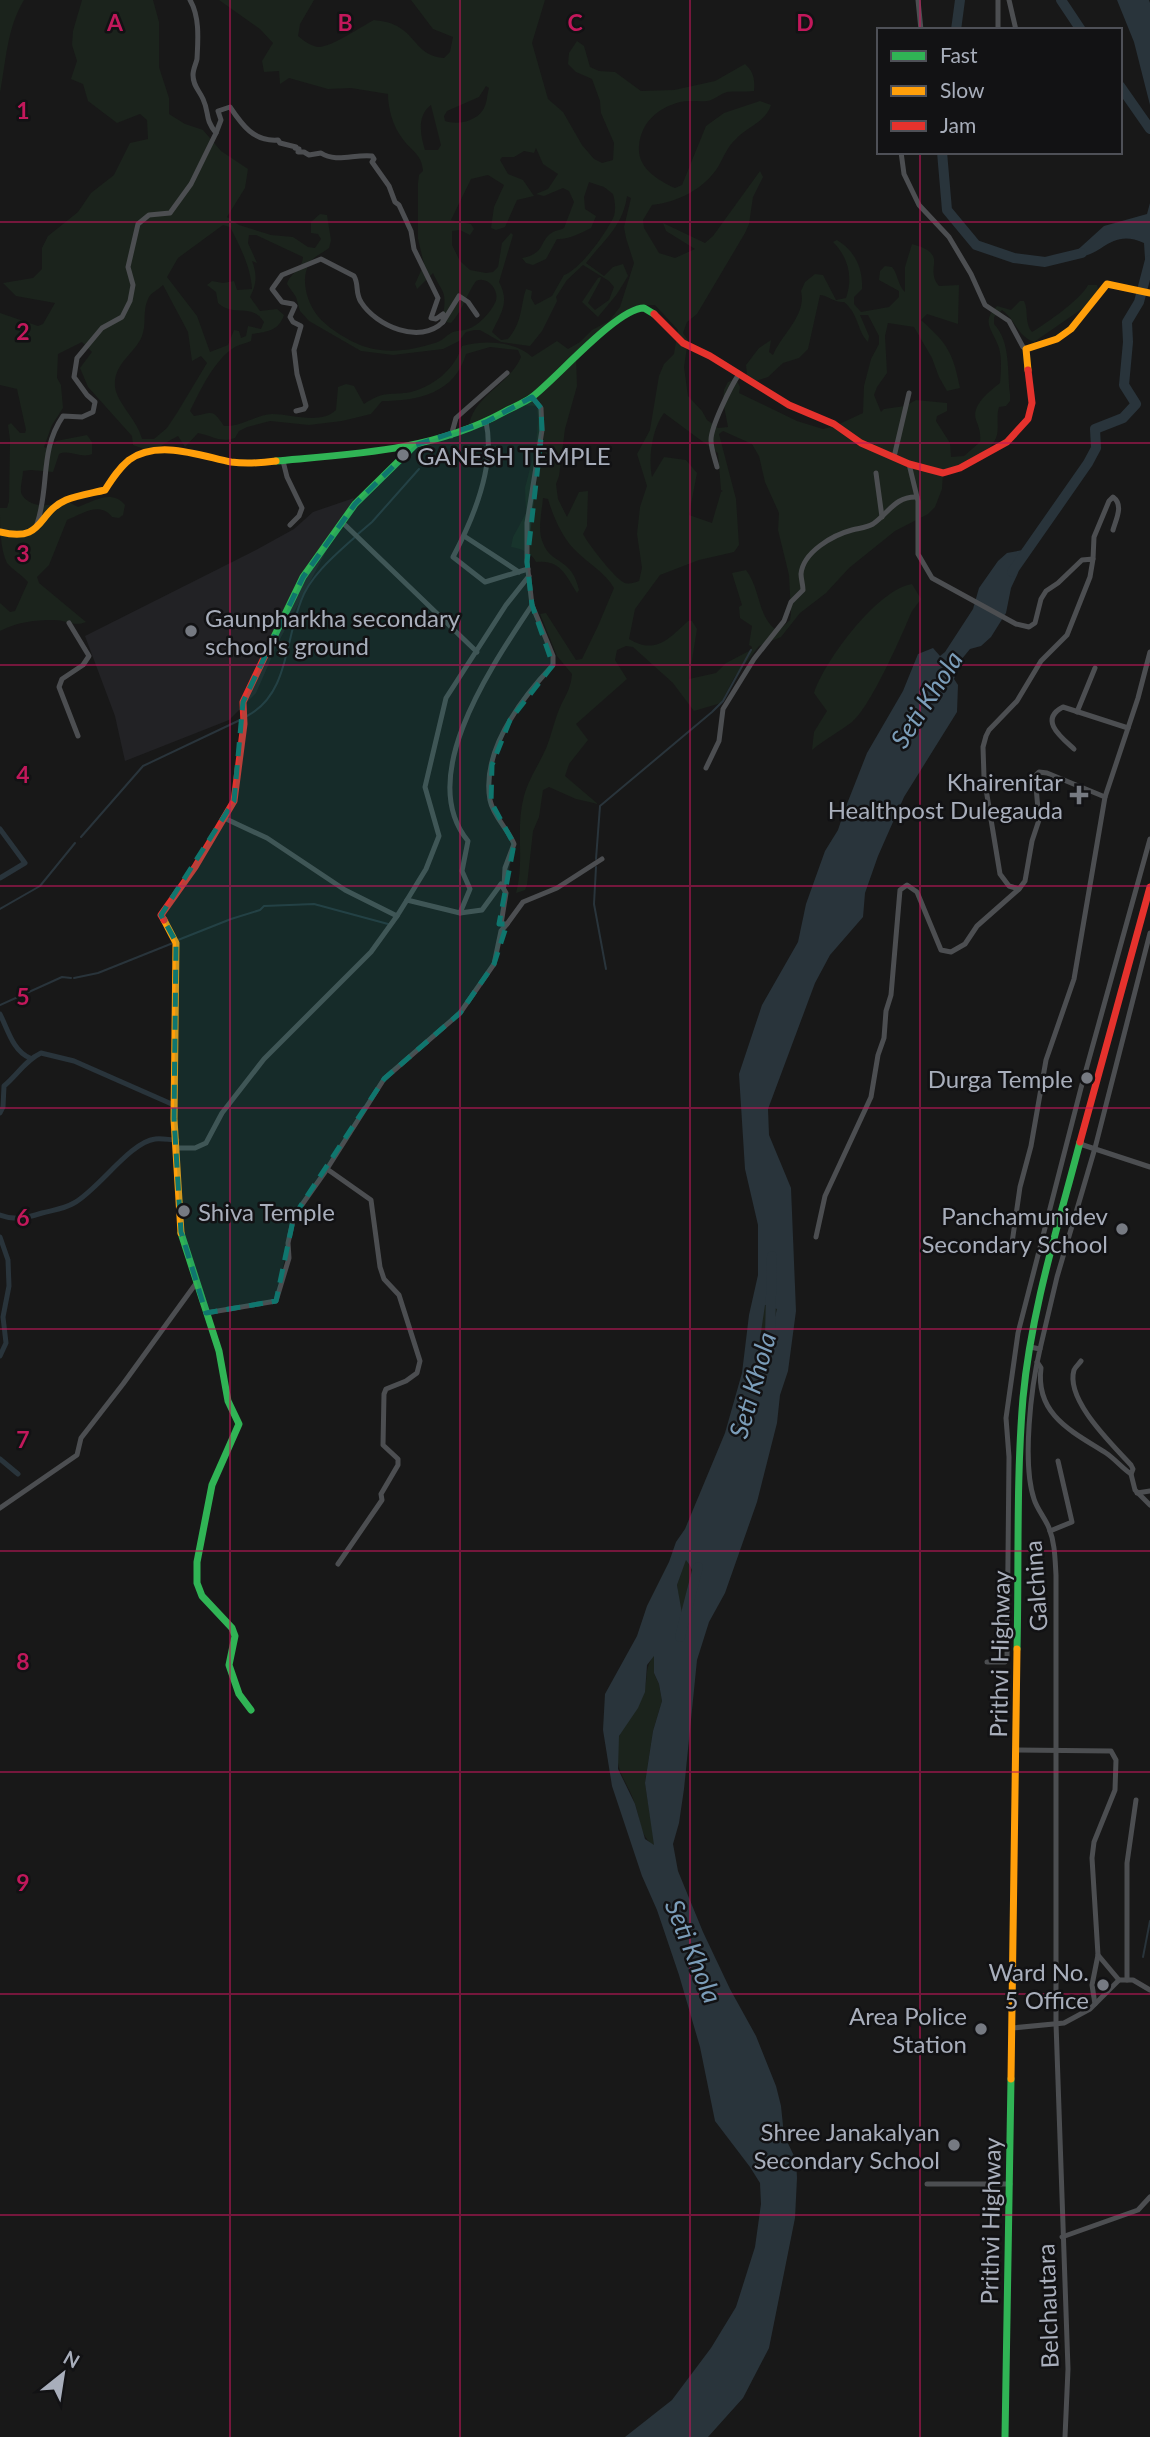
<svg xmlns="http://www.w3.org/2000/svg" width="1150" height="2437" font-family="Lato,sans-serif">
<style>
.built{fill:#222225}
.green{fill:#1b231c;fill-rule:evenodd}
.water{fill:#29343b;fill-rule:evenodd}
.lines{fill:none;stroke-linecap:round;stroke-linejoin:round}
.stream{stroke:#29343b;stroke-width:2}
.canal{stroke:#29343b;stroke-width:5}
.river{stroke:#29343b;stroke-width:10}
.street{stroke:#4c4e51;stroke-width:5}
.fast{stroke:#30b455;stroke-width:7}
.slow{stroke:#ff9f0a;stroke-width:7}
.jam{stroke:#e5322d;stroke-width:7}
.marked{fill:#0f766e;fill-opacity:0.2;stroke:#0f766e;stroke-width:5;stroke-dasharray:14 9;stroke-linejoin:round}
.grid{fill:none;stroke:#c2185b;stroke-width:2;stroke-opacity:0.55}
.poi-dot{fill:#767a82;stroke:#121214;stroke-width:2.5}
.labels{text-anchor:middle;dominant-baseline:central;stroke-width:5;stroke-linejoin:round;paint-order:stroke}
.poi-label{font-size:24px;fill:#a8aebb;stroke:#121214;text-anchor:end}
.street-label{font-size:24px;fill:#a8aebb;stroke:#121214}
.water-label{font-size:26px;font-style:italic;fill:#7b9db9;stroke:#121214}
.grid-label{font-size:23px;text-anchor:middle;font-weight:bold;fill:#c2185b;stroke:#121214;stroke-width:5;stroke-linejoin:round;paint-order:stroke}
</style>
<rect width="100%" height="100%" fill="#181818"/>
<!-- built -->
<polygon class="built" points="354,498 278,643 256,693 229,720 125,761 115,716 85,636 256,550 294,529 313,512"/>
<!-- green -->
<g class="green">
<path d="M0 0H24C7 28 6 61 0 93Z"/>
<path d="M82 0H153L159 22V67L169 98V114L185 124 203 130 221 151 248 169 245 188 227 217 239 225 271 235 293 237 308 247 315 248 321 239 318 234 311 233V222L320 214 327 215 331 240 329 248C324 252 317 255 312 260 299 275 306 301 317 315 327 328 350 342 366 347 389 354 413 350 435 343 443 341 446 335 453 332 458 330 463 331 468 329 479 325 490 313 495 303 501 292 488 275 476 281 466 295 463 310 451 323L446 322 443 316C447 289 443 295 433 273L417 289 415 284 424 264 418 239V183L419 175 423 171C422 154 411 151 402 138 393 126 388 109 388 94L351 88 328 89 289 78 280 84 279 71 264 72 262 61 273 43 260 29 219 0H314L300 24 298 36C304 41 311 46 318 47 330 48 362 26 374 20 381 21 390 22 397 26 417 37 418 56 444 58L450 52 453 37 433 29 411 0H545L532 43 548 99 563 112 582 145 594 159 602 163 613 160 614 143 601 113 600 101 592 79 576 72 568 64 569 53 577 41 584 46 590 67 599 71 615 72 641 91 674 90 715 81 745 64C754 72 755 80 754 91 745 92 735 91 727 92 720 94 714 100 707 101 698 102 689 100 680 102 657 108 641 123 639 146 637 168 658 180 675 188L682 185 706 126 724 113 760 101 771 105C765 123 748 126 736 139 727 147 724 157 718 167 704 189 678 202 652 205L643 220 644 228 659 253 675 258 695 249 666 231 663 223 705 243 713 236 760 171 763 177 753 197 749 224 745 233 697 314 687 322 683 333 688 341 684 367 688 396 702 411 707 420 718 428 728 427 723 401 724 390 728 382 736 379 740 387 739 393 797 421 823 429 835 426 863 413 864 386 871 359 879 344V336L868 315H860L869 336 868 342C857 331 859 314 844 302 834 303 830 296 820 295L808 349 799 358 783 363 768 377 756 381 747 375 746 365 759 348 771 340 769 352 773 355C781 335 807 315 801 291L805 282 815 274 823 275 836 300 846 298C853 278 849 258 833 242L837 240C855 251 863 268 862 289L854 297V304L861 312 889 307 899 297V291L879 280 880 271 885 266 892 267C898 274 898 286 905 292V267L912 244C951 255 923 267 939 286L959 285 958 324 927 314 921 320C948 344 953 353 960 388L947 391 939 377 932 358 914 327 888 323 885 336 887 373 877 387 874 395 881 412 884 409 905 406 916 400 947 403V411L937 416 936 421 950 443 951 457 964 456 980 442C981 433 979 428 976 420 971 405 990 391 1000 383 1001 372 1002 358 999 348 993 329 980 323 997 306L1011 310 1020 301H1024C1029 311 1024 323 1032 332 1047 323 1081 299 1088 285H1097L1099 293 1089 304 1034 342C1016 335 1017 321 1002 310L994 317V324C1011 342 1007 371 1010 394V401L1006 406 999 407C996 417 999 425 997 435 991 456 960 464 943 473L942 489 935 507 928 514 895 531 849 568 826 593 800 613 781 637 759 646 734 678 721 703 694 711 673 683 633 647 626 646 617 650 615 660 627 679 576 724 588 740 569 764 565 776 598 804 576 799 549 787 543 790 539 817 533 831 527 885 525 890 516 893C525 861 515 829 524 796 529 778 540 763 547 746 552 733 555 718 561 705 567 693 571 687 572 674L557 656 540 614 546 613 576 660 582 659 598 626 614 588C605 572 587 563 574 549 562 537 553 516 548 499L543 498C542 511 537 531 543 543 551 565 572 557 579 590L577 593C566 575 560 559 536 562 531 552 522 549 511 547L513 537 526 513 525 488 536 445 538 420 537 406 518 405 469 426C473 396 510 384 521 357L518 350 490 347 466 354C455 393 418 401 382 401L371 414 342 421 309 425 270 421 247 427 239 431 235 438C220 443 213 436 198 433L185 447 178 436C156 447 158 455 133 445L132 436 88 387 80 368 92 352 82 342 58 354 57 378 61 385 63 408 52 425 44 447 50 450 56 441 87 435 92 442V454C81 459 70 449 59 454L53 472 31 470 23 471C23 478 19 490 22 495 32 510 53 505 67 501L78 507C94 501 112 489 125 505L123 515 119 518 112 517C100 501 82 514 67 520L49 565 37 577 39 583 86 622C74 627 66 620 54 620 35 620 17 622 0 631V603L10 612 15 611 28 582C22 575 13 570 7 563 0 549 0 526 0 508H7L9 501 10 440 8 425 11 423 20 433H25L26 430 17 389 0 385V313L38 326 43 324 55 303 16 296 3 283 33 278 42 269V248L48 236 78 212 91 193 114 175 130 143 148 139 147 120 140 114 117 123 88 101 83 84 71 79 77 61 72 45 73 31ZM486 86 489 88C487 95 487 104 483 110 475 122 457 125 445 121L444 116 447 111 479 97ZM431 105 441 145 438 150H425C420 135 417 115 431 105ZM536 148 543 164 558 174 548 189 536 194 544 196 563 188 569 191 574 202 564 228C561 230 557 230 553 232 538 241 547 253 522 258L526 263 533 265 546 259 557 239C568 240 581 233 591 228L596 216 585 209 584 197 589 182 604 187 613 194C615 201 616 209 614 216 607 232 580 270 564 275L552 296 535 305 531 298 532 291 526 289C520 307 523 321 508 339L501 340 492 332C501 313 510 302 499 282L513 235 511 233 502 243 498 267 493 272 486 273 470 270 460 261 452 245V231L460 230 470 235 474 229 471 224 451 220 471 179 488 175 504 185 494 207 491 228 496 230 505 227 517 200 534 196 523 180 508 174 500 160 502 157H514L524 151 534 153ZM627 196 631 198 624 227 626 238 634 263 620 307 609 321 592 330 580 342 568 349 557 341 532 357C515 341 484 340 462 346 455 369 434 386 411 392 389 396 385 390 364 404L354 386 346 384 338 387 336 410C321 425 291 414 272 414 255 415 241 427 224 426 212 408 213 413 194 416L190 411C201 389 214 360 235 347 240 344 245 344 251 341L252 334C266 332 279 331 284 315L277 309 260 311 250 297C257 284 257 274 252 261L257 263 248 243 249 235H256L303 257C302 270 290 273 287 284L296 297 300 311 309 321 361 351 393 355 443 349 459 341 466 332 474 330H480L501 342 530 346 542 331 557 301 556 297 567 280 583 265 609 281 614 287 609 300 595 310 588 303 600 281 601 277 598 278 582 302 598 317 617 294 628 276 623 264 613 267 604 276 586 263C604 240 623 226 627 196ZM223 225 230 227C240 246 251 268 252 289L237 290 234 281 223 283 212 281 207 285 216 292 218 303C235 318 251 302 264 322L261 329 248 326 246 336 241 338 239 331 234 330 228 345 210 352 197 316 167 277 178 258ZM163 285 188 332 192 361 201 356 207 363 177 413 167 428 154 439H142C138 421 117 403 115 387 113 363 135 354 142 336 147 323 142 312 148 299 150 293 158 290 163 285ZM643 305H655L678 330 674 354 664 364 659 376 650 430 637 454 647 486 640 507 637 534 642 568 639 581C633 583 628 585 623 582 612 575 589 545 583 534L587 526 588 491 579 492 567 517 558 499 556 484 559 476 565 429 577 386 576 355ZM664 413 718 453 721 490 723 491 721 492 712 523 689 515 697 473 686 460 664 457 652 477C648 458 652 429 664 413ZM723 431 752 444 759 456 765 482 779 513 778 530 789 575 791 613 790 620 778 631C757 618 761 589 746 570L732 573 742 605 739 607 740 618 752 626 749 645 752 647 751 650 726 663 716 673 689 679 697 629 692 621H688C669 639 655 655 629 639L635 609 660 575 699 560 734 552 739 545 736 499 719 434Z"/>
<path d="M912 584 921 599 912 611C901 637 871 706 852 722 839 732 825 739 812 750L814 732 827 711 814 693C825 660 878 589 912 584Z"/>
<polygon points="764,1305 777,1309 768,1345 757,1360"/>
<path d="M686 1559C703 1587 694 1598 683 1626L677 1585Z"/>
<path d="M654 1655V1673L659 1684 662 1701 653 1731 645 1783 655 1847C639 1835 641 1821 635 1804 626 1777 612 1771 619 1737 622 1722 638 1711 643 1695 649 1680 643 1670 654 1655Z"/>
</g>
<!-- water -->
<g class="water">
<polygon points="1117,0 1149,0 1150,3 1150,105 1134,42"/>
<path d="M1150 203V267L1146 274 1144 243C1108 226 1100 263 1072 255L1104 226 1147 214Z"/>
<path d="M1028 549 1020 561 1018 573 1011 588 1006 613 991 637 981 646 970 649 961 660 954 679 958 685 957 712 904 797 878 856 865 893 863 917 830 955 815 983 768 1109 769 1135 791 1188 796 1311 788 1371 780 1395 777 1423 757 1502 725 1593 709 1622 697 1660 684 1789 679 1823 673 1844 678 1871 703 1932 730 1989 756 2036 776 2086 781 2106 784 2135 796 2160 797 2178 795 2218 769 2348 743 2398 708 2437H625L672 2400 711 2348 736 2307 755 2247 761 2204 760 2183 750 2167 715 2121 700 2047 679 1975 657 1910 642 1876 612 1786 603 1730 605 1694 637 1636 647 1606 669 1562 676 1542 685 1529 725 1433 742 1373 749 1315 758 1275V1225L745 1169 739 1074 762 1005 798 942 806 904 825 851 838 830 845 809 867 753 903 691 918 654 933 648 940 656 945 652 973 609 979 588 998 561 1007 553ZM765 1305 777 1309 768 1345 757 1359ZM686 1560C703 1582 693 1601 684 1625L677 1585ZM654 1656V1673L659 1684 662 1701 653 1731 645 1783 654 1845 645 1839 635 1804 618 1769 619 1736 638 1708 645 1692 647 1665Z"/>
</g>
<g class="lines">
<!-- stream -->
<g class="stream">
<polyline points="358,534 372,522 419,469"/>
<path d="M247 716C289 694 285 640 301 601 310 576 335 555 354 538"/>
<polyline points="81,837 143,766 240,720"/>
<polyline points="596,859 600,806 712,712 723,701 751,650"/>
<polyline points="596,867 594,904 606,969"/>
<polyline points="0,909 40,886 75,843"/>
<polyline points="178,940 231,919 260,910 264,906 314,904 388,924"/>
<polyline points="74,978 98,973 173,943"/>
<polyline points="0,1005 62,977 71,978"/>
<polyline points="1143,1957 1150,1921"/>
</g>
<!-- canal -->
<g class="canal">
<polyline points="0,829 25,863 0,878"/>
<path d="M0 1014C8 1030 13 1051 30 1058"/>
<path d="M0 1113 3 1107 4 1086C17 1075 26 1060 41 1053L74 1061 174 1105"/>
<path d="M0 1215C16 1221 26 1218 42 1213 53 1210 64 1209 74 1203 98 1190 130 1142 155 1139 162 1138 170 1140 177 1140"/>
<polyline points="0,1237 8,1260 9,1286 3,1317 6,1343 0,1356"/>
<polyline points="0,1459 18,1474"/>
</g>
<!-- river -->
<g class="river">
<polyline points="1061,0 1081,30"/>
<polyline points="956,30 960,0"/>
<polyline points="1120,86 1150,129"/>
<polyline points="942,152 947,210 976,245 1014,258 1045,262 1082,253"/>
<polyline points="1012,572 1088,463 1096,448 1095,429 1123,418 1136,404 1124,385 1128,342 1127,322 1139,302 1150,260"/>
<polyline points="763,1359 770,1336 772,1256"/>
<polyline points="680,1637 698,1567"/>
</g>
<!-- street -->
<g class="street">
<polyline points="918,0 921,30"/>
<polyline points="1009,0 1016,30"/>
<polyline points="998,30 998,0"/>
<path d="M216 133 221 120 218 111 230 107C242 125 254 142 278 140L280 143 296 147 295 148 299 149 298 152H304L309 155 321 153C336 163 354 154 372 156L374 159 372 162 389 186 395 202 399 205 411 231 414 249 438 298 431 318 436 319 443 314V322L459 296 468 302 477 315"/>
<polyline points="901,152 904,174 919,205 949,237 971,274 985,305 1009,321 1023,347 1026,349"/>
<path d="M296 411 304 409 306 406 297 374 294 350 301 326 293 322 290 317 295 306 293 304 282 302 272 289 282 275 321 259 354 276C359 284 355 293 361 302 376 326 420 345 443 322"/>
<path d="M486 422C496 466 473 519 453 557L485 582 528 569"/>
<polyline points="451,436 456,418 507,373"/>
<polyline points="894,457 909,393"/>
<polyline points="283,461 287,477 302,508 299,516 290,525"/>
<path d="M717 467C715 459 711 449 711 440 711 426 731 386 739 374"/>
<polyline points="876,473 882,517"/>
<polyline points="342,522 477,652"/>
<path d="M37 524C50 486 39 451 63 416L82 417 93 412 95 402 87 395 74 377 77 358 102 328 122 317 130 301 133 285 128 267 138 224 149 215 170 213 191 184 216 133C204 118 210 114 203 99 199 90 193 86 193 75 193 69 196 64 197 59 198 40 200 17 190 0"/>
<polyline points="464,536 519,572"/>
<path d="M1093 559 1094 537 1109 501 1113 497C1124 505 1116 519 1113 530"/>
<polyline points="69,623 89,656 83,665 62,679 59,687 78,736"/>
<polyline points="1077,712 1095,668"/>
<path d="M1074 749C1062 738 1038 720 1063 707L1128 728"/>
<path d="M706 768 719 741 723 709 754 659 784 621 791 602 803 590C803 585 801 579 801 574 803 552 833 535 852 530 859 528 866 528 873 524 888 514 895 496 917 497"/>
<polyline points="224,818 267,838 345,890 397,916 407,900 460,913 482,910 501,884 506,893 501,924 507,924 523,902 557,888 602,859"/>
<path d="M504 886 505 868 514 844C508 829 493 816 490 800 481 750 521 699 553 665V656L532 605 527 562V523L542 430 541 408 532 397"/>
<polyline points="1019,889 1025,881 1032,841 1039,820 1035,776 1039,772 1047,773 1105,797"/>
<polyline points="407,900 426,869 439,836 425,787 446,698 506,605 529,576"/>
<path d="M460 913 470 889 462 871 468 841C414 776 494 663 532 605"/>
<polyline points="1080,1144 1150,1167"/>
<polyline points="177,1148 195,1148 206,1143 222,1113 264,1059 371,952 397,916"/>
<polyline points="327,1169 371,1200 380,1267 384,1279 399,1295 420,1361 417,1373 406,1381 386,1389 384,1394 383,1445 398,1459 398,1465 381,1494 382,1500 338,1564"/>
<polyline points="816,1237 825,1196 871,1097 878,1055 884,1038 886,1011 891,995 900,890 907,885 917,892 941,950 951,952 965,944 977,926 1019,889 1009,886 1000,874 984,777 983,747 986,736 989,730 1017,701 1041,661 1067,635 1090,577 1093,559 1082,560 1058,583 1046,591 1041,599 1035,623 1029,627 1016,624 932,578 918,554 918,501 909,464"/>
<polyline points="1012,1243 1020,1187 1031,1146 1046,1060 1074,979 1105,797 1138,698 1150,652"/>
<polyline points="206,1313 276,1301 289,1258 288,1243 294,1216 325,1172 384,1079 460,1013 494,964 501,931 507,924"/>
<path d="M1030 1347 1040 1349C1031 1387 1022 1463 1034 1499 1037 1509 1045 1518 1049 1528 1055 1543 1055 1559 1056 1575V2023L1068 2369 1065 2437"/>
<polyline points="1040,1349 1057,1277 1095,1148 1150,933"/>
<path d="M1037 1362 1041 1368C1035 1415 1073 1432 1106 1453 1115 1459 1122 1468 1131 1474L1133 1469 1131 1465C1113 1445 1065 1400 1074 1370 1076 1366 1079 1364 1081 1361"/>
<polyline points="1131,1474 1135,1490 1150,1505"/>
<polyline points="1137,1493 1150,1491"/>
<polyline points="0,1508 77,1455 81,1438 123,1384 197,1282"/>
<polyline points="1050,1531 1072,1522 1058,1461"/>
<polyline points="987,1662 1005,1662 1007,1659 1009,1457 1006,1418 1018,1333 1081,1088 1150,839"/>
<polyline points="1017,1750 1111,1751 1116,1760 1115,1790 1094,1842 1092,1858 1098,1955 1092,1985 1095,2004"/>
<polyline points="1098,1955 1119,1980"/>
<polyline points="1127,1980 1127,1863 1136,1800"/>
<polyline points="1012,2028 1064,2023 1090,2009 1119,1980 1133,1980 1150,1990"/>
<polyline points="927,2184 1010,2184"/>
<polyline points="1062,2237 1138,2210 1150,2197"/>
</g>
<!-- fast -->
<g class="fast">
<path d="M276 461C354 454 433 451 504 412 513 407 524 403 532 397 556 379 617 308 644 308L654 314"/>
<polyline points="273,639 303,577 355,504 415,445"/>
<polyline points="181,1233 219,1351 228,1401 239,1424 212,1485 197,1562 197,1583 202,1596 232,1628 235,1636 229,1665 239,1694 251,1710"/>
<path d="M1017 1649C1019 1566 1016 1481 1023 1398 1031 1311 1058 1226 1080 1142"/>
<polyline points="1005,2437 1011,2079"/>
</g>
<!-- slow -->
<g class="slow">
<polyline points="1028,370 1026,349 1057,339 1071,329 1107,284 1150,293"/>
<path d="M0 532C45 543 36 513 66 500 78 495 93 493 105 490 112 479 119 468 129 460 158 439 201 456 231 462 246 464 261 463 276 461"/>
<polyline points="164,920 176,943 174,1119 181,1233"/>
<polyline points="1011,2079 1017,1649"/>
</g>
<!-- jam -->
<g class="jam">
<polyline points="654,314 683,343 710,356 789,405 834,424 861,443 909,464 943,473 960,468 1007,442 1028,419 1032,403 1028,370"/>
<polyline points="164,920 161,915 195,867 234,801 244,724 243,702 273,639"/>
<polyline points="1080,1142 1150,887"/>
</g>
</g>
<!-- marked area -->
<path class="marked" d="M532 397 541 408 542 430 527 562 532 605 553 665 510 720 492 765 491 802 514 844 499 924H507L494 964 460 1013 384 1079 294 1216 276 1301 206 1313 181 1232 174 1119 176 942 161 915 234 801 243 702 303 577 355 504 415 445 486 422Z"/>
<!-- grid -->
<path class="grid" d="M230 0V2437M460 0V2437M690 0V2437M920 0V30M920 152V2437M0 222H1150M0 443H1150M0 665H1150M0 886H1150M0 1108H1150M0 1329H1150M0 1551H1150M0 1772H1150M0 1994H1150M0 2215H1150"/>
<!-- markers -->
<g class="poi-dot">
<circle cx="403" cy="455" r="7"/>
<circle cx="191" cy="631" r="7"/>
<path d="M1075.5 784.5h7v7h7v7h-7v7h-7v-7h-7v-7h7z"/>
<circle cx="1087" cy="1078" r="7"/>
<circle cx="184" cy="1211" r="7"/>
<circle cx="1122" cy="1229" r="7"/>
<circle cx="1103" cy="1985" r="7"/>
<circle cx="981" cy="2029" r="7"/>
<circle cx="954" cy="2145" r="7"/>
</g>
<g class="labels">
<!-- poi labels -->
<g class="poi-label">
<text x="417" y="455" text-anchor="start">GANESH TEMPLE</text>
<text x="205" y="617" text-anchor="start">Gaunpharkha secondary<tspan x="205" dy="28">school's ground</tspan></text>
<text x="1063" y="781">Khairenitar<tspan x="1063" dy="28">Healthpost Dulegauda</tspan></text>
<text x="1073" y="1078">Durga Temple</text>
<text x="198" y="1211" text-anchor="start">Shiva Temple</text>
<text x="1108" y="1215">Panchamunidev<tspan x="1108" dy="28">Secondary School</tspan></text>
<text x="1089" y="1971">Ward No.<tspan x="1089" dy="28">5 Office</tspan></text>
<text x="967" y="2015">Area Police<tspan x="967" dy="28">Station</tspan></text>
<text x="940" y="2131">Shree Janakalyan<tspan x="940" dy="28">Secondary School</tspan></text>
</g>
<!-- street labels -->
<g class="street-label">
<text transform="translate(1035 1586) rotate(-94)">Galchina</text>
<text transform="translate(999 1654) rotate(-89)">Prithvi Highway</text>
<text transform="translate(990 2221) rotate(-89)">Prithvi Highway</text>
<text transform="translate(1047 2306) rotate(-92)">Belchautara</text>
</g>
<!-- water labels -->
<g class="water-label">
<text transform="translate(926 699) rotate(-57)">Seti Khola</text>
<text transform="translate(752 1385) rotate(-74)">Seti Khola</text>
<text transform="translate(694 1951) rotate(68)">Seti Khola</text>
</g>
</g>
<g class="grid-label">
<text x="115" y="31">A</text>
<text x="345" y="31">B</text>
<text x="575" y="31">C</text>
<text x="805" y="31">D</text>
<text x="23" y="119">1</text>
<text x="23" y="340">2</text>
<text x="23" y="562">3</text>
<text x="23" y="783">4</text>
<text x="23" y="1005">5</text>
<text x="23" y="1226">6</text>
<text x="23" y="1448">7</text>
<text x="23" y="1670">8</text>
<text x="23" y="1891">9</text>
</g>
<!-- legend -->
<rect x="877" y="28" width="245" height="126" fill="#121214" stroke="#4e5057" stroke-width="2"/>
<rect x="891" y="51" width="35" height="10" fill="#30b455" stroke="#4e5057" stroke-width="2"/>
<text x="940" y="63" font-size="21" fill="#a8aebb">Fast</text>
<rect x="891" y="86" width="35" height="10" fill="#ff9f0a" stroke="#4e5057" stroke-width="2"/>
<text x="940" y="98" font-size="21" fill="#a8aebb">Slow</text>
<rect x="891" y="121" width="35" height="10" fill="#e5322d" stroke="#4e5057" stroke-width="2"/>
<text x="940" y="133" font-size="21" fill="#a8aebb">Jam</text>
<!-- north arrow -->
<g transform="translate(63 2374) rotate(30)" stroke="#121214" stroke-width="5" paint-order="stroke">
<path d="M0-5L12 26L0 18L-12 26Z" fill="#a8aebb"/>
<text y="-10" font-size="19" font-weight="bold" text-anchor="middle" fill="#a8aebb">N</text>
</g>
</svg>
